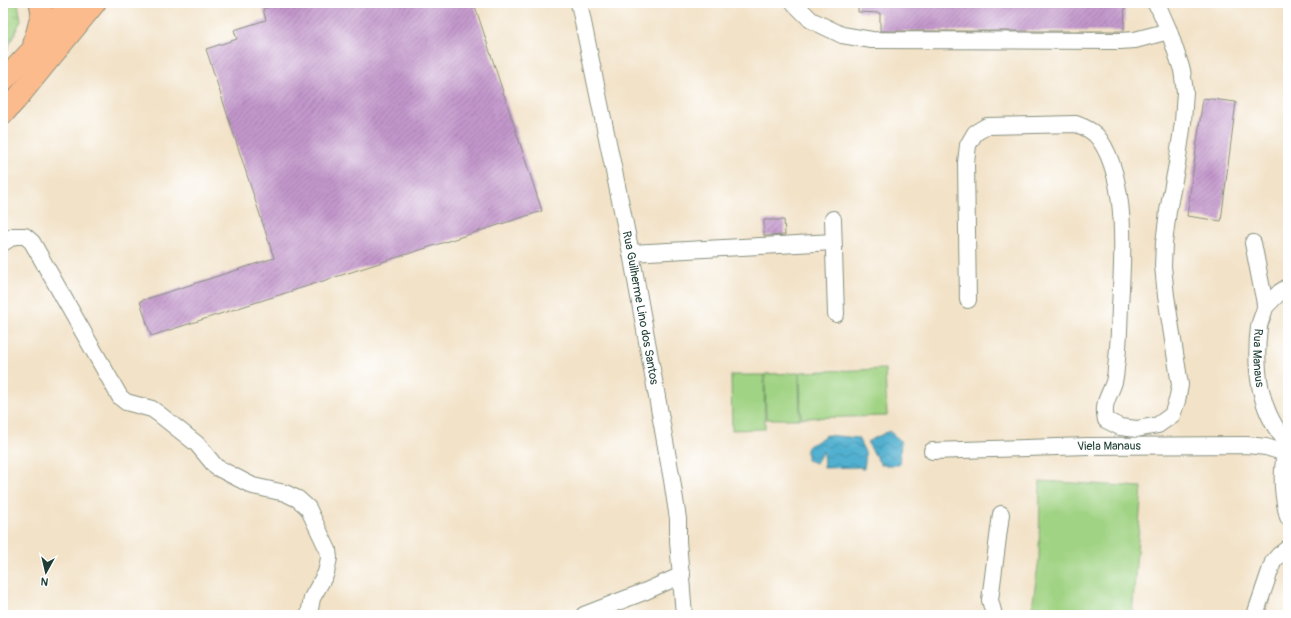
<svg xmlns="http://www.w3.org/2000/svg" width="1291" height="618" font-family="Pangolin,sans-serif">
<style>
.grass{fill:url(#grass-tufts);stroke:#60885c}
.garden{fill:#a0d383;stroke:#60885c}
.water{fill:url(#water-waves);stroke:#387682}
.building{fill:url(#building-hatch)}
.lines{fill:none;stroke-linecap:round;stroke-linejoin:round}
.minor-casing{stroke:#88907e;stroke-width:18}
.major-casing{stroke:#88907e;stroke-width:23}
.minor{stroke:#fff;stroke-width:16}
.major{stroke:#fbbb8c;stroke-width:21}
.labels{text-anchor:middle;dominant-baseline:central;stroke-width:4;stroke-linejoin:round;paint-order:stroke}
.street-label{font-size:12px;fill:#1f3d34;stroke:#fff}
</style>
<defs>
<pattern id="grass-tufts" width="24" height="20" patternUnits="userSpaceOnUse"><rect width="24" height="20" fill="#a0d383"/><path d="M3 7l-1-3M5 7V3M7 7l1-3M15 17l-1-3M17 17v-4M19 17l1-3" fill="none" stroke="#82ac6c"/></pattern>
<pattern id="water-waves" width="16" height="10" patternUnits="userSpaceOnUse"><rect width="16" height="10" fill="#51b0d0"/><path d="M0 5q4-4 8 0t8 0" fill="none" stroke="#4390aa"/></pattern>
<pattern id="building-hatch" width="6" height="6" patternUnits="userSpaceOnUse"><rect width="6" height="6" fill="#c296cb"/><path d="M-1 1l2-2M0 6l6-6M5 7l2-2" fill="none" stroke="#9d7ca6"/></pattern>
</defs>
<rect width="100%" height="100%" fill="#fff"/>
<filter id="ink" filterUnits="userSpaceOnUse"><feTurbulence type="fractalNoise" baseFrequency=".025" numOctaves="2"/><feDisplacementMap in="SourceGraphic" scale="8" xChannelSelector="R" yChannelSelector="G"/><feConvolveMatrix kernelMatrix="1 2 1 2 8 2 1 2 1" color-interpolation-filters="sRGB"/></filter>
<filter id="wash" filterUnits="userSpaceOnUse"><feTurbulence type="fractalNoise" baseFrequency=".012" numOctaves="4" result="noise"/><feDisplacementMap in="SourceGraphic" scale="16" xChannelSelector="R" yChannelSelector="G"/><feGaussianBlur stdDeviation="0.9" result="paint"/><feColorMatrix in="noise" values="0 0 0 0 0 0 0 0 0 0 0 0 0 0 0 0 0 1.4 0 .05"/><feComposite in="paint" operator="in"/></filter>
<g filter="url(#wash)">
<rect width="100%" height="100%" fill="#f2e2c7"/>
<!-- grass -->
<polygon class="grass" points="3,3 18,3 21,20 5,54 3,56"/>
<!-- garden -->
<g class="garden">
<polygon points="885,369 887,416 801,418 800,372"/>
<polygon points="799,373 800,419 766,419 765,374"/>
<polygon points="731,375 764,375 765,429 732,430"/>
<polygon points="1040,481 1142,487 1132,615 1031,615 1039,559"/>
</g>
<!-- water -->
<g class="water">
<polygon points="889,431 901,441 899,465 881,465 867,442"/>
<polygon points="827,435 858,438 866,454 864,469 861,469 862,467 824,468 823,451 816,463 807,460 807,447"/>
</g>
<g id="blocks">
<!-- building -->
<g class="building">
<polygon points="282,3 474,3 542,211 151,336 140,301 274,258 206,49 237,39 234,30 266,20 263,9"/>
<polygon points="858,3 1125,3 1124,31 880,31 880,13 858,12"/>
<polygon points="1203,98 1236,102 1221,221 1187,216"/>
<polygon points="764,220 784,220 785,235 764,236"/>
</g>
</g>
</g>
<g filter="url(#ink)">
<use href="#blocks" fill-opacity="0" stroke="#88907e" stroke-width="1"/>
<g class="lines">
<!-- minor casing -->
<g class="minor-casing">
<g id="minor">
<path id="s1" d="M579 3 631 253 672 480 678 519V541L684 615"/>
<polyline points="794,3 811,20 842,35 872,40 1120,41 1135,40 1169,31"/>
<polyline points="833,219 836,314"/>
<polyline points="3,243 14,236 25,236 32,242 120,397 126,402 152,409 159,414 197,444 216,467 253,486 285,493 298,499 308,508 328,550 329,558 326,573 312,598 309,615"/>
<path id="s2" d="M1253 243C1256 258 1259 273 1262 289 1263 294 1265 301 1265 307 1264 314 1260 320 1259 327 1254 368 1259 413 1288 443"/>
<polyline points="631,253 833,242"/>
<path d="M968 300 966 163 968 145 975 133 987 126 1076 124C1085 127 1095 132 1100 140 1128 181 1123 259 1120 307 1119 327 1119 347 1116 368 1116 372 1115 378 1114 382 1109 397 1102 403 1106 420L1120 427 1137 429 1158 425 1172 415 1177 401 1180 385 1166 296 1163 266 1164 243 1168 211 1177 164 1183 122 1185 92 1182 70 1169 31 1159 8 1155 3"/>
<polyline points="1265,307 1280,292 1288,287"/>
<path d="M1288 445C1280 468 1282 494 1288 517"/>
<path id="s3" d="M932 451 1087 446 1247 445 1266 447 1285 453"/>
<polyline points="584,615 646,591 682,575"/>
<polyline points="994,615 990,600 1001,514"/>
<polyline points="1255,615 1273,562 1279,555 1288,548"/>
</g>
</g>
<!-- major casing -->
<g class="major-casing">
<g id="major">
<polyline points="34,43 42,13 40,3"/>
<polyline points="3,81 32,50 70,3"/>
<polyline points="3,114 15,101 95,3"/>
</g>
</g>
<!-- minor -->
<use href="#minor" class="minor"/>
<!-- major -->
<use href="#major" class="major"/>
</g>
</g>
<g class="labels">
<!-- street labels -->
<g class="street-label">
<text stroke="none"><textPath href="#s1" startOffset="311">Rua Guilherme Lino dos Santos</textPath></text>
<text stroke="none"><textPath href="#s2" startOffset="117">Rua Manaus</textPath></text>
<text stroke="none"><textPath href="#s3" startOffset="177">Viela Manaus</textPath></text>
</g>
</g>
<!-- margin -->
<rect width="1291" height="618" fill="none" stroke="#fff" stroke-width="16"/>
<!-- north arrow -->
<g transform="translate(46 572) rotate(188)" stroke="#ffffff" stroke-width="3" paint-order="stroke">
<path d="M0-3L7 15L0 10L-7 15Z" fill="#1f3d34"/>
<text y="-6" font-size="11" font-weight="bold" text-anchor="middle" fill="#1f3d34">N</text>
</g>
</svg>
